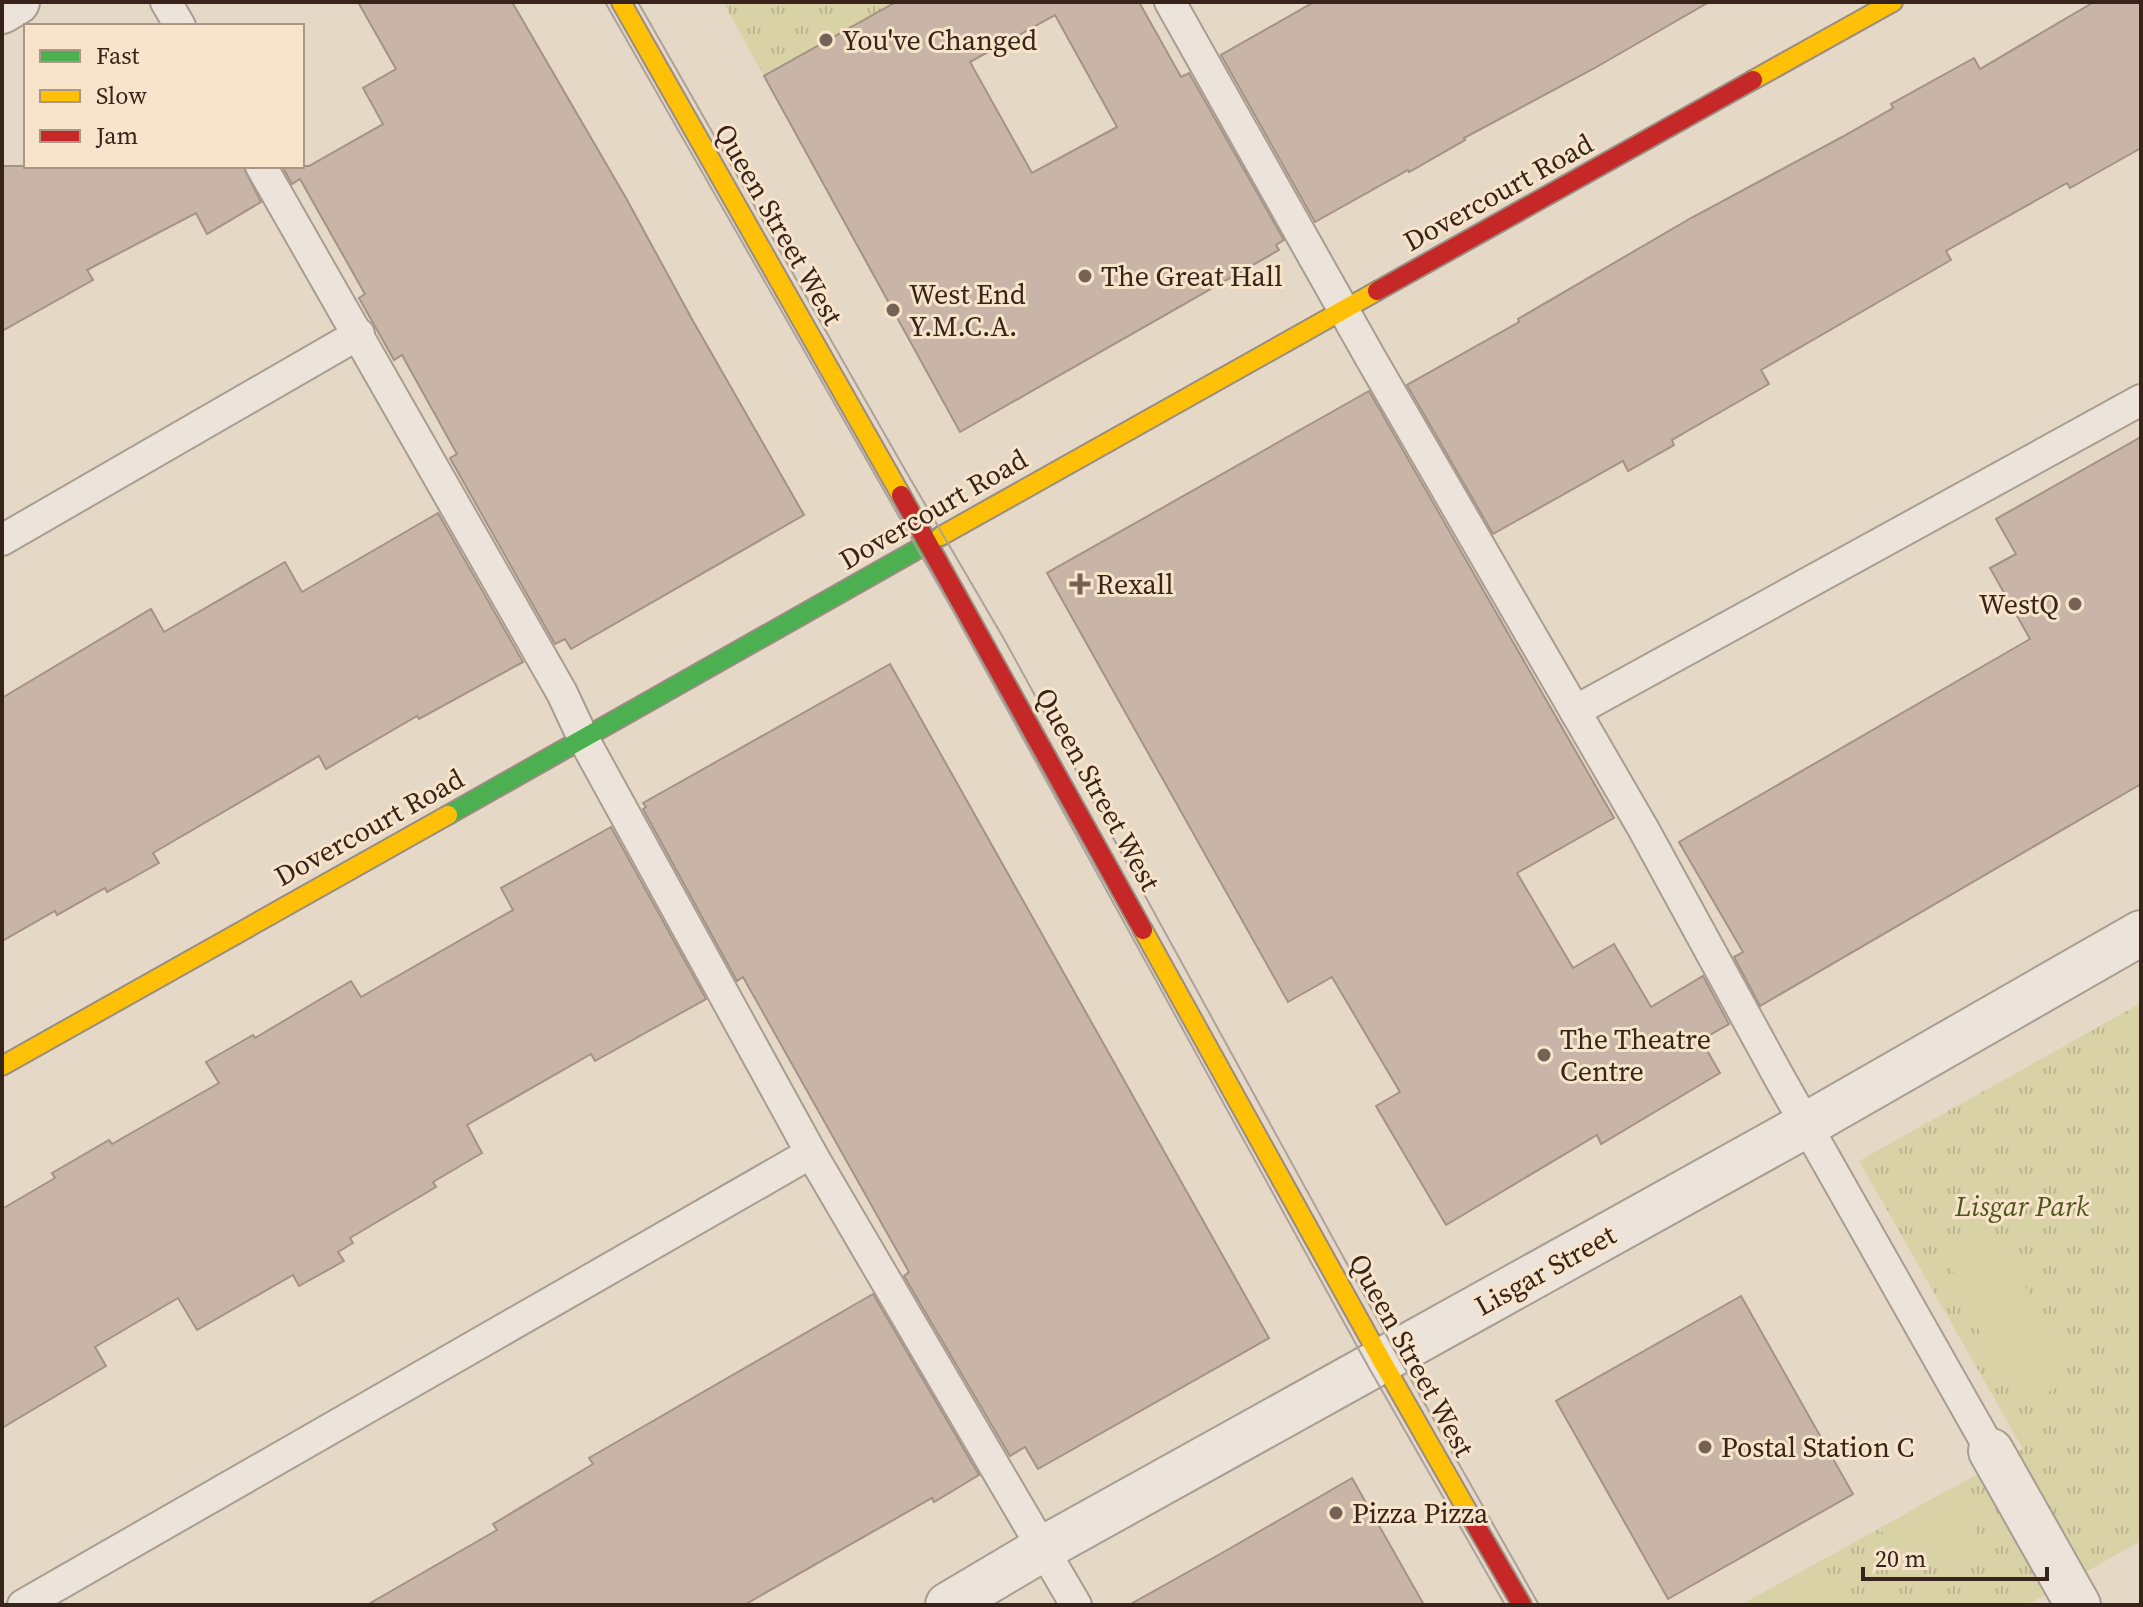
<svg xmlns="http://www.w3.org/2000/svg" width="2143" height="1607" font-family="'Source Serif 4',serif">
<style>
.park{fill:url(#park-tufts)}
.garden{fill:#d9d2a7}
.building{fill:#c9b5a8;stroke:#a59287;stroke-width:2;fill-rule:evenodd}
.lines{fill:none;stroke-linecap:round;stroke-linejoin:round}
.lane-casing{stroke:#a99d91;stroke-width:34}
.street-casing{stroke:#a99d91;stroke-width:48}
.fast-casing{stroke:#998c81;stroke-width:22}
.slow-casing{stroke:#998c81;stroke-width:22}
.jam-casing{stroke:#998c81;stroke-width:22}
.lane{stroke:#ece4da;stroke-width:30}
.street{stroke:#ece4da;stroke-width:44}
.fast{stroke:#4caf50;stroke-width:18}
.slow{stroke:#ffc107;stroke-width:18}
.jam{stroke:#c62828;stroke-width:18}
.tram{stroke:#aaa29b;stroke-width:2}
.poi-dot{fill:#746256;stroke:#f8e4ca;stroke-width:3}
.labels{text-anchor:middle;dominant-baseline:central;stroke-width:6;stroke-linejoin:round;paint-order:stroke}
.poi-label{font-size:28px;fill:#372319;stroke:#f8e4ca;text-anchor:start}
.street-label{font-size:28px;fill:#372319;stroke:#f8e4ca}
.park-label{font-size:28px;font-style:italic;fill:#50551e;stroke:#f8e4ca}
</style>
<defs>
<pattern id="park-tufts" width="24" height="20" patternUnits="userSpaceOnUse" patternTransform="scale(2)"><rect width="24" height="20" fill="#d9d2a7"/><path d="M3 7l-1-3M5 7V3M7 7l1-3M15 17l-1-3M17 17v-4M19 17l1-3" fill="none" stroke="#bbb48f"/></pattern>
</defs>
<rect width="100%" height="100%" fill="#e5d8c7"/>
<!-- park -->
<g class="park">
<polygon points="723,2 896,2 764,76"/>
<polygon points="2141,1003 2141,1541 2027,1605 1741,1605 2023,1449 1859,1161"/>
</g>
<!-- garden -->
<g class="garden">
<path d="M1992 1237 2014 1239 2033 1279 2024 1284 2058 1343 2064 1372 2038 1407 2031 1406C2007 1379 1975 1327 1960 1293 1955 1279 1952 1264 1947 1250Z"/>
<polygon points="1949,1489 1967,1509 1982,1549 1909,1570 1897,1549 1879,1529"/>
<polygon points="1821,1561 1831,1605 1741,1605"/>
</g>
<!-- building -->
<g class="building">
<polygon points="358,2 512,2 626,198 693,321 804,515 571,649 565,639 555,644 450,458 457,454 402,355 394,360 359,298 365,294 300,179 292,184 282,166 309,166 383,124 363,88 396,69"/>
<path d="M896 2H1139L1181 77 1189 73 1284 240 1276 245 1279 250 960 432 764 76ZM1055 15 1117 127 1032 173 970 62Z"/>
<polygon points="1314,2 1709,2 1593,69 1464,138 1465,140 1409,172 1408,170 1315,222 1221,55"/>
<polygon points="2094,2 2141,2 2141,148 2070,188 2067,183 1946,251 1951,260 1761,370 1769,384 1672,440 1674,445 1628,471 1623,461 1493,534 1407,385 1519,322 1518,319 1691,218 1842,137 1893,108 1891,104 1974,58 1980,69"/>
<polygon points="2,166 243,166 261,202 207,234 196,213 87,270 93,280 2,331"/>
<polygon points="1369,391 1614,818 1517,873 1573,968 1614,944 1651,1007 1703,976 1729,1024 1701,1040 1720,1073 1601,1144 1597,1135 1446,1225 1376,1106 1400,1092 1332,977 1288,1002 1047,573"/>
<polygon points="2141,437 2141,784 1760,1006 1734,957 1743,952 1679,842 2030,639 1990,568 2016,554 1996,519"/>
<polygon points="438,513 523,662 419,719 417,716 326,769 319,756 153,853 159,863 107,892 105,888 57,915 55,911 2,941 2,698 151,609 164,632 285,562 302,592"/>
<polygon points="890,664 1269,1338 1038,1469 1025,1447 1010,1456 904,1276 909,1272 743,977 737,981 643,809 646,807 643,803"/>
<polygon points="611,827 706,999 595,1061 591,1054 467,1125 482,1153 433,1182 436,1187 350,1238 353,1243 338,1252 344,1261 299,1286 293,1275 197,1330 178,1298 95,1347 106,1366 2,1428 2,1209 55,1178 52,1173 109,1140 112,1144 219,1083 206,1062 253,1035 255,1038 351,981 361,997 513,910 501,888"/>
<polygon points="873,1294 979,1475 934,1502 932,1498 744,1605 367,1605 497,1530 493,1524 593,1464 589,1458"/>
<polygon points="1741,1296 1853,1494 1668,1599 1556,1401"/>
<polygon points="1352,1478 1424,1605 1129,1605 1222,1553"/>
</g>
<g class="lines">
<!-- lane casing -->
<g class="lane-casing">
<g id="lane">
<polyline points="166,2 180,26"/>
<polyline points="1170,2 1370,357 1644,830 1779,1077 1991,1451"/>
<polyline points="261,166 562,693 583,738 811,1153 1076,1605"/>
<polyline points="2,540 359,334"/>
<polyline points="1575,711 2141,400"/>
<polyline points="23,1605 811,1153"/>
</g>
</g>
<!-- street casing -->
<g class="street-casing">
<g id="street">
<polyline points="2,11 17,2"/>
<polyline points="1991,1451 2078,1605"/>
<polyline points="948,1605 1044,1548 1806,1125 2141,933"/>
</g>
</g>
<!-- fast casing -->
<g class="fast-casing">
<polyline id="fast" points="448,815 941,536"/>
</g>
<!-- slow casing -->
<g class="slow-casing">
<g id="slow">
<polyline points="621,2 901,495"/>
<polyline points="1753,80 1893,2"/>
<polyline points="941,536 1377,291"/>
<polyline points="1143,930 1382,1361 1471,1517"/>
<polyline points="2,1066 448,815"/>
</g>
</g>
<!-- jam casing -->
<g class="jam-casing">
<g id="jam">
<polyline points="1377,291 1753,80"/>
<polyline points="901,495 1143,930"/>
<polyline points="1471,1517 1522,1605"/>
</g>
</g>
<!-- lane -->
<use href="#lane" class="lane"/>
<!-- street -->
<use href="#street" class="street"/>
<!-- fast -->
<use href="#fast" class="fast"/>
<!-- slow -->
<use href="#slow" class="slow"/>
<!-- jam -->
<use href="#jam" class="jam"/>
<!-- tram -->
<g class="tram">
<polyline points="605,2 953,611 1369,1368 1505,1605"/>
<polyline points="638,2 908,475 1004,639 1396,1353 1539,1605"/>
</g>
</g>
<!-- markers -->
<g class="poi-dot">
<circle cx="826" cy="40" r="8"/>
<circle cx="1085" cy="276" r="8"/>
<circle cx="893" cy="310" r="8"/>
<path d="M1076 572h8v8h8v8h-8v8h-8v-8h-8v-8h8z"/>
<circle cx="2075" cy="604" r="8"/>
<circle cx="1544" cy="1055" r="8"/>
<circle cx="1705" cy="1447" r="8"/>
<circle cx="1336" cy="1513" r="8"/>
</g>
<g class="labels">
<!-- poi labels -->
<g class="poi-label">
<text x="842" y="40">You've Changed</text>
<text x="1101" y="276">The Great Hall</text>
<text x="909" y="294">West End<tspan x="909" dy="32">Y.M.C.A.</tspan></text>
<text x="1096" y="584">Rexall</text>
<text x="2059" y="604" text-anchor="end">WestQ</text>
<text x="1560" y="1039">The Theatre<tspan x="1560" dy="32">Centre</tspan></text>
<text x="1721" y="1447">Postal Station C</text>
<text x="1352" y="1513">Pizza Pizza</text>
</g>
<!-- street labels -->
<g class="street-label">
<text transform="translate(1498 192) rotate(-29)">Dovercourt Road</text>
<text transform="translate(779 224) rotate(60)">Queen Street West</text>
<text transform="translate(933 509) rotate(-30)">Dovercourt Road</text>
<text transform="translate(1098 789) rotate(61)">Queen Street West</text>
<text transform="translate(369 827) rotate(-29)">Dovercourt Road</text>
<text transform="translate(1545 1270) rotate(-29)">Lisgar Street</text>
<text transform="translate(1412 1355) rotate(61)">Queen Street West</text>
</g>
<!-- park labels -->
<g class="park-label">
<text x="2022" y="1206">Lisgar Park</text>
</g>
</g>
<!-- border -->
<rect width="2143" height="1607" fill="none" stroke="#372319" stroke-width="8"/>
<!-- legend -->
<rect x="24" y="24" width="280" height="144" fill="#f8e4ca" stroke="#ab9783" stroke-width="2"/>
<rect x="40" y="50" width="40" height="12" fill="#4caf50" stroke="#ab9783" stroke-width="2"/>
<text x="96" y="64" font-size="24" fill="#372319">Fast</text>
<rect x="40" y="90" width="40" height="12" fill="#ffc107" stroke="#ab9783" stroke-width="2"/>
<text x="96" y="104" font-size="24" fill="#372319">Slow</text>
<rect x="40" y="130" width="40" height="12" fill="#c62828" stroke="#ab9783" stroke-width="2"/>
<text x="96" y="144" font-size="24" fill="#372319">Jam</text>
<!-- scale -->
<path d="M1863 1567v12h184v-12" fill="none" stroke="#372319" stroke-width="4"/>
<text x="1875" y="1567" font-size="24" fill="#372319" stroke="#f8e4ca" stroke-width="6" paint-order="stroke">20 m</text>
</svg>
